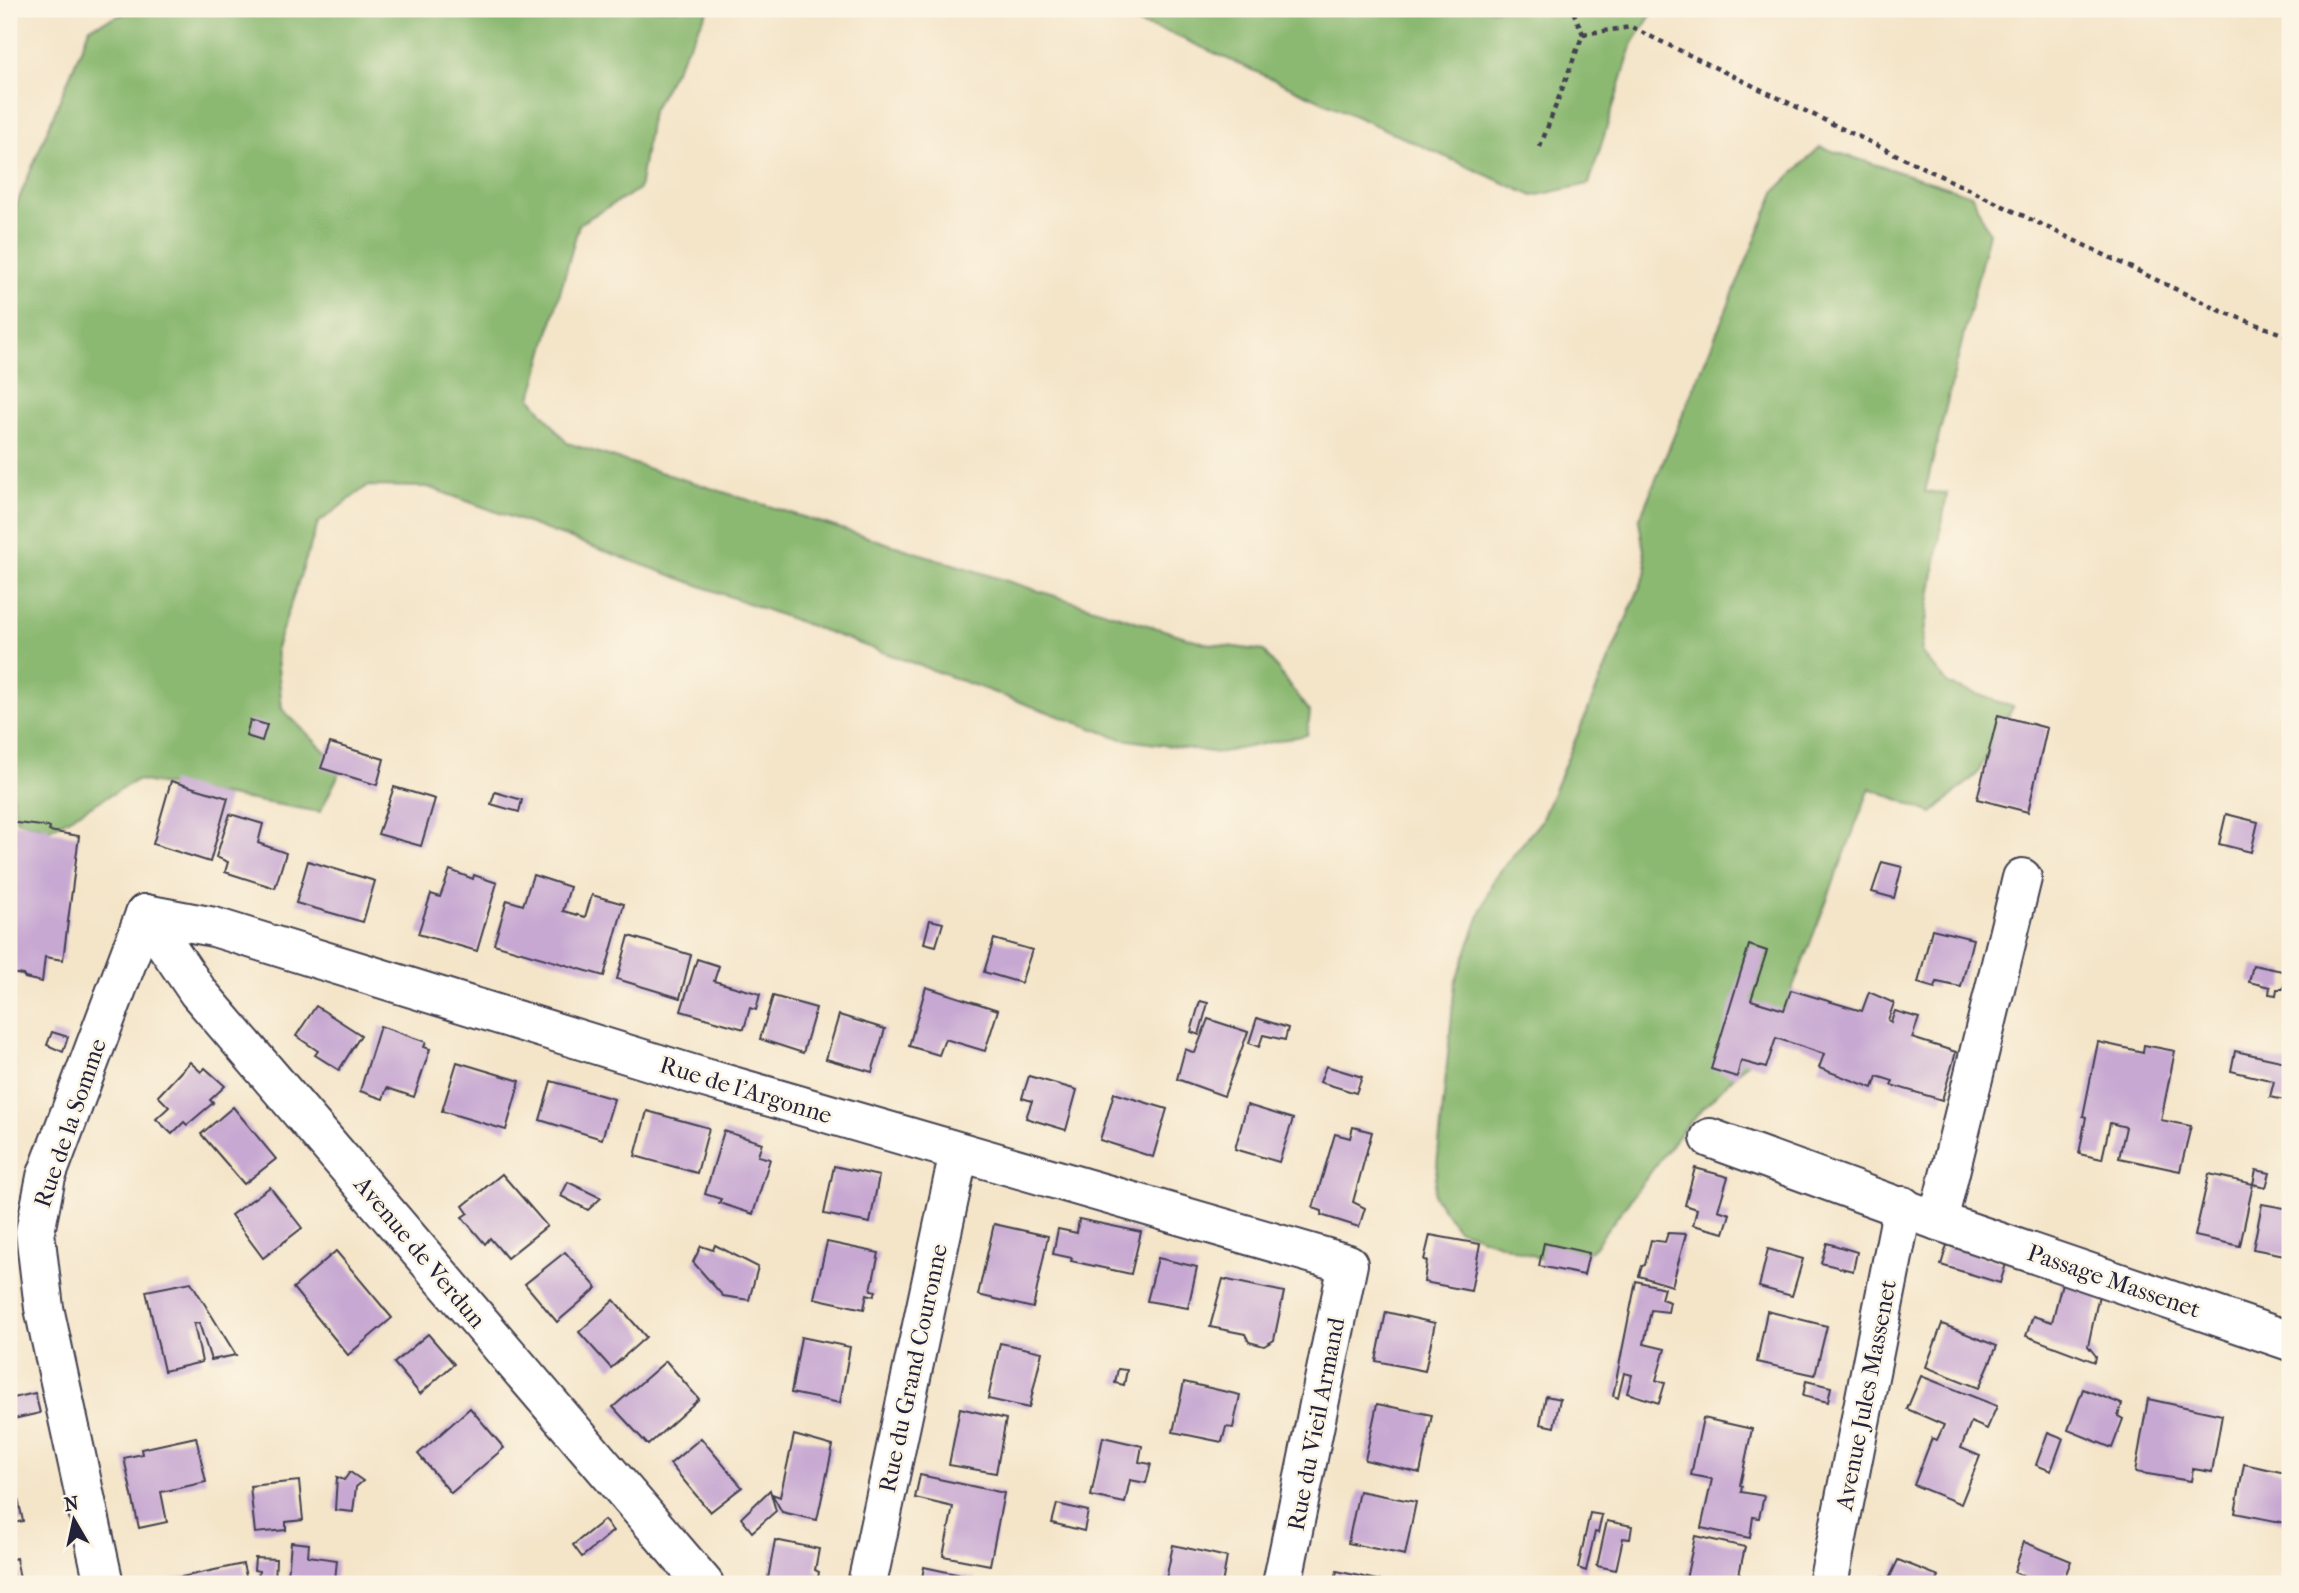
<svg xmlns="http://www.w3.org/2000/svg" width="2299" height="1593" font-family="'IM FELL French Canon',serif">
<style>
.forest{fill:#8cb972;stroke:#576e56;stroke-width:2}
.building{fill:#c7a8d2}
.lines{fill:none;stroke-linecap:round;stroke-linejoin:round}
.minor-casing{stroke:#423f50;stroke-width:42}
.path{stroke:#423f50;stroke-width:4.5;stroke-dasharray:5 5;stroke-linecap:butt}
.minor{stroke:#fff;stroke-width:38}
.labels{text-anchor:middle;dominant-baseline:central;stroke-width:5;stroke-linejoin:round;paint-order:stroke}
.street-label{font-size:24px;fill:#22223b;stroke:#fcf5e5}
</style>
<rect width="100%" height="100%" fill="#fcf5e5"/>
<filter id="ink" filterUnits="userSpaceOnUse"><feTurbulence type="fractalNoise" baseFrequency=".0143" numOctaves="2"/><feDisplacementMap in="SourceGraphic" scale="14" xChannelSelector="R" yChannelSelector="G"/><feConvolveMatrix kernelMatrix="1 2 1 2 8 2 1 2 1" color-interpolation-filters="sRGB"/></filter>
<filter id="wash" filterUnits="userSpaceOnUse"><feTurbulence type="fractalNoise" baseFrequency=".00686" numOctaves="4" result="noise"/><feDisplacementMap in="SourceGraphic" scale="28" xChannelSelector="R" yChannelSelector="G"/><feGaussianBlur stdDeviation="1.57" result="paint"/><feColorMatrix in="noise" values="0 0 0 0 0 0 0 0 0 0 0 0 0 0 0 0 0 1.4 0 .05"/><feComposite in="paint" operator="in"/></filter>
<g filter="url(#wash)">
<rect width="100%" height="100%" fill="#f4e5c9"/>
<!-- forest -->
<g class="forest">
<polygon points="126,9 234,9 248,16 263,9 709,9 652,111 639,189 579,224 531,398 567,443 1205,643 1264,651 1310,713 1307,735 1218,753 1122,739 428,487 367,486 318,523 276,648 282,709 342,768 320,812 137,780 50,829 16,820 9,774 9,223 90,27 124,14"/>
<polygon points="1087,9 1655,9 1633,43 1589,184 1533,196 1170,33"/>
<polygon points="1820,147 1972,195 1989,232 1925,492 1947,493 1921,652 1948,684 2013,707 1977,774 1932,813 1870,788 1775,1034 1684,1128 1591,1251 1542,1259 1457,1229 1434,1196 1455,983 1493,880 1541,821 1647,570 1639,520 1776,190"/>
</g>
<g id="blocks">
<!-- building -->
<g class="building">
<polygon points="1998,715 2047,728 2028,812 1977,799"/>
<polygon points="250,720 267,725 262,741 246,736"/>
<polygon points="330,743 384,759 377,785 321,768"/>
<polygon points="171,781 228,798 210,862 153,844"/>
<polygon points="394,787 435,799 421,846 378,834"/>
<polygon points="495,792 522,800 519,812 491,804"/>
<polygon points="230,814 263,824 258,843 286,853 275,888 225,872 228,862 216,857"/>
<polygon points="2226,814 2258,822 2251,852 2219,844"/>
<polygon points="9,822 50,827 49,831 79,836 63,960 45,957 42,982 25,978 23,975 10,973 9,969"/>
<polygon points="308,861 375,881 363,922 296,903"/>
<polygon points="1882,862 1902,867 1894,898 1872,892"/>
<polygon points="450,870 473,879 474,875 497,883 477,951 418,934 431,894 440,897"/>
<polygon points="533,875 570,887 563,911 585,917 592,895 624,904 604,976 494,944 507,900 523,905"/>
<polygon points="930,920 943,923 936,946 924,943"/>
<polygon points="1932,929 1973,939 1961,987 1937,982 1935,988 1918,983"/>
<polygon points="629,936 691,955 680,998 617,979"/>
<polygon points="994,939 1032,950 1021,983 984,972"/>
<polygon points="1749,945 1767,951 1751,1000 1784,1010 1791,990 1862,1011 1869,992 1894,1003 1888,1020 1891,1022 1895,1011 1919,1018 1912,1038 1956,1052 1942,1100 1891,1085 1893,1081 1877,1076 1873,1088 1819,1068 1824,1054 1776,1038 1766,1068 1741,1061 1737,1077 1711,1069"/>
<polygon points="697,959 719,966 714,981 760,994 756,1010 750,1008 744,1029 681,1011"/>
<polygon points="2253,965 2287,972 2283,989 2277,989 2276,995 2269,994 2270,987 2249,982"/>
<polygon points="926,987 998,1010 985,1051 945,1039 939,1055 909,1046"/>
<polygon points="773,996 816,1008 803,1053 760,1039"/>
<polygon points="1200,1001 1208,1003 1199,1035 1191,1032"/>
<polygon points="316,1006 361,1035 339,1070 315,1055 318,1051 296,1036"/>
<polygon points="839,1015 885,1029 872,1072 826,1059"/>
<polygon points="1257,1018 1288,1028 1285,1040 1263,1035 1259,1047 1249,1043"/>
<polygon points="1208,1019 1248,1032 1224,1096 1177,1079 1185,1049 1195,1053"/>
<polygon points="380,1026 426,1042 424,1047 430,1049 414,1097 387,1088 383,1099 360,1091"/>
<polygon points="52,1032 68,1037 63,1052 47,1045"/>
<polygon points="2098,1042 2143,1052 2144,1045 2175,1051 2161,1120 2191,1126 2180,1171 2119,1158 2126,1127 2110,1123 2102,1159 2079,1154 2086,1117 2083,1116"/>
<polygon points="2235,1051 2290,1063 2290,1077 2285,1100 2270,1097 2274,1081 2231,1071"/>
<polygon points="9,1060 15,1060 11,1104 9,1104"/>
<polygon points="190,1062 201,1072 205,1068 225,1086 210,1100 213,1103 187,1125 184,1122 172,1134 156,1119 169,1107 158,1096"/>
<polygon points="457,1062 520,1081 506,1130 442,1111"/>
<polygon points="1326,1066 1362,1077 1356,1093 1320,1082"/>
<polygon points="1029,1076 1077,1090 1066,1130 1026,1118 1032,1101 1022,1098"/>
<polygon points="551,1081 614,1099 602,1139 540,1120"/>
<polygon points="1114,1093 1167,1109 1153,1157 1100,1140"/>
<polygon points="1247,1105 1293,1119 1279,1162 1235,1149"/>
<polygon points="233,1107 276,1159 244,1184 201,1134"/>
<polygon points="647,1111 709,1128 697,1173 635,1156"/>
<polygon points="1353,1127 1372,1132 1353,1202 1365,1208 1359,1227 1321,1215 1322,1211 1313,1208 1335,1134 1350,1138"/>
<polygon points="724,1131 762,1143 758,1156 770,1159 753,1214 719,1203 721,1199 705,1194"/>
<polygon points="834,1166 879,1176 870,1223 824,1214"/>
<polygon points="1695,1168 1728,1177 1718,1210 1730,1214 1724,1233 1693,1225 1697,1209 1685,1205"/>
<polygon points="2256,1170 2270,1173 2266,1187 2253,1184 2240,1246 2195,1236 2209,1174 2253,1184"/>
<polygon points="502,1174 547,1226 507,1258 490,1238 485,1244 462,1217 468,1213 463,1206"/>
<polygon points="568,1182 601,1198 588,1210 561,1196"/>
<polygon points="270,1187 302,1228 263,1258 231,1215"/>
<polygon points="2262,1204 2290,1209 2290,1256 2253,1249"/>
<polygon points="1079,1219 1141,1232 1131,1274 1071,1261 1072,1258 1053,1254 1058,1229 1077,1233"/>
<polygon points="994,1224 1048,1236 1033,1308 978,1295"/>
<polygon points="1668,1233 1686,1234 1672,1286 1639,1276 1642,1266 1645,1265 1651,1240 1665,1242"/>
<polygon points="1430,1235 1480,1244 1471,1291 1424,1282 1427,1261 1424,1260"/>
<polygon points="827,1242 879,1253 871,1290 876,1291 874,1296 867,1294 864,1309 814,1298"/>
<polygon points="1544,1243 1589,1253 1584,1275 1539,1266"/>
<polygon points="1827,1243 1857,1252 1853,1271 1821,1263"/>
<polygon points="715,1245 758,1267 749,1300 723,1296 693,1262 701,1246 713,1250"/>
<polygon points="1947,1245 2006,1264 2000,1283 1941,1265"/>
<polygon points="1768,1249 1803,1259 1792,1296 1759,1287"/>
<polygon points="336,1251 392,1318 348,1355 293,1288"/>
<polygon points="565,1252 597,1288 557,1322 525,1284"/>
<polygon points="1158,1258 1197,1267 1188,1308 1147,1301"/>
<polygon points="1223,1279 1284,1292 1274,1340 1264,1346 1249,1342 1245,1334 1210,1327"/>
<polygon points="1636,1281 1664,1288 1661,1299 1670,1302 1668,1312 1651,1310 1644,1344 1665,1349 1656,1380 1665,1383 1659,1403 1627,1393 1632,1375 1624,1373 1618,1398 1613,1396"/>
<polygon points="191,1282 236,1355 211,1360 199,1323 194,1324 202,1362 164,1371 146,1291"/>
<polygon points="2062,1283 2099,1295 2088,1346 2096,1356 2095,1362 2026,1336 2033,1316 2052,1322"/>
<polygon points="614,1300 646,1337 611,1368 579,1332"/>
<polygon points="1767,1311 1827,1326 1815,1375 1757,1362"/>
<polygon points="1386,1312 1435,1323 1425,1371 1376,1361"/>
<polygon points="1942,1324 1997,1346 1979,1388 1926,1367"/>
<polygon points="428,1334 454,1364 420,1394 394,1363"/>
<polygon points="801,1337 850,1347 840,1403 791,1393"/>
<polygon points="1000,1343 1042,1352 1029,1408 988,1399"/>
<polygon points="666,1361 699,1399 648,1445 613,1407"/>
<polygon points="1118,1369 1127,1370 1124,1385 1115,1383"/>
<polygon points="1921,1376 1997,1406 1987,1429 1971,1422 1961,1448 1980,1456 1961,1504 1914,1485 1932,1438 1937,1440 1944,1425 1907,1409"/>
<polygon points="1806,1381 1831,1387 1828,1402 1803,1396"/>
<polygon points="1184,1382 1240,1395 1233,1428 1226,1427 1222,1442 1173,1432"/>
<polygon points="2083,1389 2122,1404 2118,1416 2123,1419 2112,1448 2068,1430"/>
<polygon points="35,1393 40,1413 9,1420 9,1399"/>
<polygon points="1546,1396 1560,1399 1554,1427 1540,1424"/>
<polygon points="2148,1399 2222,1415 2212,1472 2193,1469 2191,1481 2135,1472"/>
<polygon points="1377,1404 1432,1415 1420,1473 1365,1460"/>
<polygon points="470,1408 504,1448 451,1493 418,1454"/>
<polygon points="960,1408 1006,1419 996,1473 949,1465"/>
<polygon points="1703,1418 1752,1429 1740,1485 1742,1486 1741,1492 1764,1496 1759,1518 1753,1517 1750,1538 1701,1528 1712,1479 1691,1475"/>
<polygon points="2048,1432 2063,1438 2051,1471 2036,1465"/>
<polygon points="794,1435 833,1446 817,1520 782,1512 772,1494 780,1497"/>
<polygon points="196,1437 206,1482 161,1492 167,1522 139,1528 124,1458 142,1454 141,1449"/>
<polygon points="1103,1437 1142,1446 1139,1462 1151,1464 1146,1483 1130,1480 1125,1503 1091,1496"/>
<polygon points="701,1438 742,1487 710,1512 670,1464"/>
<polygon points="2244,1464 2290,1474 2290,1524 2235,1513"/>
<polygon points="12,1472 23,1521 9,1524 9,1473"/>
<polygon points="350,1472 363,1481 356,1487 353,1512 335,1510 337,1477 344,1480"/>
<polygon points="920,1475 1004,1493 990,1565 943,1556 953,1507 915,1498"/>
<polygon points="299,1481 303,1520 286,1522 286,1530 255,1533 250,1486"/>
<polygon points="770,1490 776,1511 752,1532 741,1518"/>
<polygon points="1359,1491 1416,1502 1405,1555 1348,1543"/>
<polygon points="1057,1504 1088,1511 1084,1531 1052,1523"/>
<polygon points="1590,1513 1602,1515 1598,1533 1595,1532 1586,1571 1578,1568"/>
<polygon points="604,1520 613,1531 582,1557 573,1545"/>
<polygon points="1607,1521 1632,1526 1630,1539 1623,1538 1616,1570 1597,1566"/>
<polygon points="1695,1536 1745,1547 1737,1584 1685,1584"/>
<polygon points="775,1540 819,1549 815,1570 819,1572 817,1584 767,1584"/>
<polygon points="291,1542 309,1544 308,1556 337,1560 335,1580 288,1576"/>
<polygon points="2024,1542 2071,1561 2062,1584 2020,1584 2023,1576 2014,1572"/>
<polygon points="1173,1545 1227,1557 1222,1584 1165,1584"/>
<polygon points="16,1558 21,1584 9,1584 9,1560"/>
<polygon points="255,1558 276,1559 275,1584 258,1584 259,1571 254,1570"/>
<polygon points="1898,1560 1939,1576 1936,1584 1878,1584 1882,1577 1889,1579"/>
<polygon points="243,1564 248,1584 173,1584 172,1579"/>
<polygon points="924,1567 975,1578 973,1584 921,1584"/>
<polygon points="1337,1571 1381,1581 1380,1584 1334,1584"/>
</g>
</g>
</g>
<g filter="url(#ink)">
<use href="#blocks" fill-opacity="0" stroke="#423f50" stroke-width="2"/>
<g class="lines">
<!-- minor casing -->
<g class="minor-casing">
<g id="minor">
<polyline points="145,914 214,927 698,1076 1348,1264 1282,1584"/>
<polyline points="145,914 198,992 704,1584"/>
<polyline points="1710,1138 1938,1221 2290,1341"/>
<polyline points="1938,1221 2022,878"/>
<polyline points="104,1584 44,1308 35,1232 46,1177 145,914"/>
<polyline points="867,1584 959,1152"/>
<polyline points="1828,1584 1903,1206"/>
</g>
</g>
<!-- path -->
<g class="path">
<polyline points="1583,34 1631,27 2221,311 2290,337"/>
<polyline points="1540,147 1583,34 1572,9"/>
</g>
<!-- minor -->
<use href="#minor" class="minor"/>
</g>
</g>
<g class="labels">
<!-- street labels -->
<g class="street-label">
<text transform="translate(746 1090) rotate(17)">Rue de l'Argonne</text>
<text transform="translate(70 1123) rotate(-71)">Rue de la Somme</text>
<text transform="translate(420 1252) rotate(50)">Avenue de Verdun</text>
<text transform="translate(2114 1281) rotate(19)">Passage Massenet</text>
<text transform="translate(913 1368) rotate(-78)">Rue du Grand Couronne</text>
<text transform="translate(1866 1395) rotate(-79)">Avenue Jules Massenet</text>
<text transform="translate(1316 1424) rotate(-79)">Rue du Vieil Armand</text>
</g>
</g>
<!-- margin -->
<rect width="2299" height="1593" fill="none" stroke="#fcf5e5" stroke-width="35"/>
<!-- north arrow -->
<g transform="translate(74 1520) rotate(351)" stroke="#fcf5e5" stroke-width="5" paint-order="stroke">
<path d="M0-5L12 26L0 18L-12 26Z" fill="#22223b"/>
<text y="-10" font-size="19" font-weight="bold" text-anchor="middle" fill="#22223b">N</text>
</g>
</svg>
